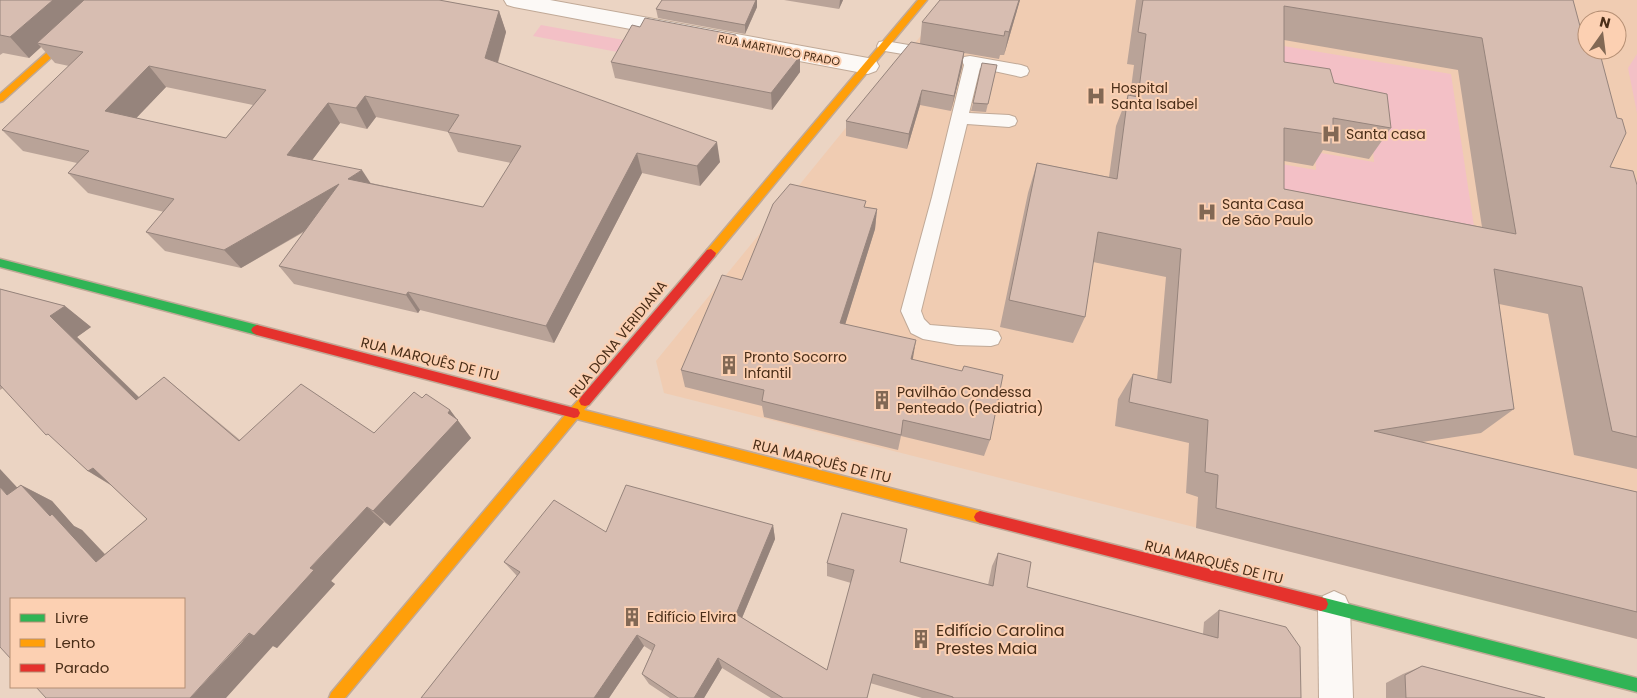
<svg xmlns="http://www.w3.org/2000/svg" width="1637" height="698" font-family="Poppins,sans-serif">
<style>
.built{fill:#f0ccb2;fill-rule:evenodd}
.green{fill:#f3c0c6}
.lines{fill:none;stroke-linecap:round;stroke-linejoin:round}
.lane-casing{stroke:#c0a997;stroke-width:2}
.street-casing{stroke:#c0a997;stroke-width:2}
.fast-casing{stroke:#c0a997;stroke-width:3}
.slow-casing{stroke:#c0a997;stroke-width:3}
.jam-casing{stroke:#c0a997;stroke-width:3}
.lane{fill:#fcf9f6;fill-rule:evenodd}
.street{fill:#fcf9f6;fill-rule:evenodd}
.fast{fill:#30b455;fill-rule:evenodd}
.slow{fill:#ff9f0a;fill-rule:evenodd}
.jam{fill:#e5322d;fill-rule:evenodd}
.wall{fill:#b9a398;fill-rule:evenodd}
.shaded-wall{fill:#96847c}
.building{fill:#d7bdb1;stroke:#96847c;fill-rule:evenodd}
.labels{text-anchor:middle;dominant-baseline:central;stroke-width:4;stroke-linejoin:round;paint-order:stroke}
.far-street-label{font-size:11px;fill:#4a2e18;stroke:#fcd0b2}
.poi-label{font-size:14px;fill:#4a2e18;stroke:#fcd0b2;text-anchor:start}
.street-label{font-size:14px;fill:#4a2e18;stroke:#fcd0b2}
.near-poi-label{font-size:16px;fill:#4a2e18;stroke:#fcd0b2;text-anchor:start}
</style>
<rect width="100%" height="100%" fill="#ebd4c3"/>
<!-- built -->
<path class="built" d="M950 0H1637V639L664 393 656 361ZM1587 20H1617V50H1587Z"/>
<!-- green -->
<g class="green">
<polygon points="541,25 635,42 628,54 533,36"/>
<polygon points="1278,45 1451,74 1478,253 1275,215 1275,163 1316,170 1315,152 1374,162 1370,116 1278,81"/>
<polygon points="1637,54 1637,113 1628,68"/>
</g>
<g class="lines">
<!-- lane casing -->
<g class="lane-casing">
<g id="lane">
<polygon points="885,41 932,49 938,50 940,54 938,58 932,59 879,50 877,46 879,42"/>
<polygon points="970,56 1021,65 1027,67 1029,71 1027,75 1021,77 980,68 969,113 1009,115 1015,117 1017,121 1015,125 1009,127 967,124 921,311 924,319 930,325 991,330 998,332 1001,338 998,344 991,346 957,345 923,339 911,333 901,311 932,197 964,65 962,61 964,57"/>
</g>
</g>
<!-- street casing -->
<g class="street-casing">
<g id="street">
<polygon points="504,0 550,0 868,58 876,61 879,66 876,71 868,74 514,7 507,5"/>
<polygon points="1334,591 1345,596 1350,607 1353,698 1319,698 1318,607 1323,596"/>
</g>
</g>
<!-- fast casing -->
<g class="fast-casing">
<g id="fast">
<polygon points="0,259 257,325 261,327 263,330 261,333 257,335 0,267"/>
<polygon points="1321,597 1637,678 1637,692 1321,611 1316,609 1314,604 1316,599"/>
</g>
</g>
<!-- slow casing -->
<g class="slow-casing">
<g id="slow">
<polygon points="106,0 115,0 3,101 0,102 0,94"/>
<polygon points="918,0 927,0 715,256 707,256 706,253 707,250"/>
<polygon points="585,396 589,397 591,401 584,410 980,511 984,513 986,517 984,521 980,523 577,419 345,698 329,698 331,693 570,409 581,397"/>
</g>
</g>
<!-- jam casing -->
<g class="jam-casing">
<g id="jam">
<polygon points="711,249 716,253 715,256 589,405 585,406 581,405 579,401 581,397 707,250"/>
<polygon points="257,325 574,408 578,409 580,413 578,417 574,418 257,335 253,333 251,330 253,327"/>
<polygon points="980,511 1321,597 1326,599 1328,604 1326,609 1321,611 980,523 976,521 974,517 976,513"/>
</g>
</g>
<!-- lane -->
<use href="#lane" class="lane"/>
<!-- street -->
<use href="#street" class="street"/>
<!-- fast -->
<use href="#fast" class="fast"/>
<!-- slow -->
<use href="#slow" class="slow"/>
<!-- jam -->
<use href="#jam" class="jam"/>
</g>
<!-- wall -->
<g class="wall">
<path d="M0 0 444 1 499 11 506 32 498 63 720 162 700 186 642 173 554 343 420 310 418 313 294 284 279 266 304 232 241 268 165 251 146 232 164 212 88 193 68 173 77 163 23 151 2 130 69 66 55 63 41 47 29 58 3 53 0 55ZM166 87 253 105 226 138 136 118ZM376 117 448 132 458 152 511 163 483 207 371 183 312 160 340 123 367 129Z"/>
<polygon points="662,0 757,0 757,7 745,34 658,18 656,9"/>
<polygon points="784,0 843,0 839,9"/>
<polygon points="1020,0 1004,55 1000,55 999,59 964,53 962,67 951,111 920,105 907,149 846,136 846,121 920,43 922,22"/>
<path d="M1136 0H1573L1610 167 1637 185V469L1574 455 1548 314 1499 304 1514 409 1481 433 1422 442 1637 492V639L1196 528 1198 497 1186 493 1189 443 1115 426 1118 399 1133 374 1157 380 1166 277 1093 262 1085 317 1073 343 1000 327 1028 193 1037 163 1109 177 1116 126 1128 95 1130 96 1134 65 1127 64ZM1284 40 1458 70 1482 227 1284 189V161L1313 166 1323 150 1369 159 1391 128 1334 83 1284 62Z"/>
<polygon points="640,27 736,35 737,44 800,72 772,110 615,78 611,62"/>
<polygon points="997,65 986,112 971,111 973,103"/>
<polygon points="866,207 877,209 875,229 845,324 913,360 990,440 984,456 901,436 898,450 764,417 762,406 685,387 681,370 742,280"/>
<polygon points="0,289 65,306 91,327 77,337 139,397 164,377 240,440 374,433 422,398 450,410 471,438 390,526 384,522 331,581 335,584 277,648 273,646 11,599 17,488 21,485 52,501 74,526 82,530 105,554 147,519 112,486 88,471 3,388 0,390"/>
<polygon points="773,525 775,539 742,618 827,670 851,583 827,576 827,563 900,562 988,585 992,566 998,553 1027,587 1203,634 1204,622 1219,610 1301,698 922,698 870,683 867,698 771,698 722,668 704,698 670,698 649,684 642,674 652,651 644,646 609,698 421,698 517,576 504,562 606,532"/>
<polygon points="1422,666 1545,698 1386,698 1386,683 1403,674"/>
</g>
<!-- shaded-wall -->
<g class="shaded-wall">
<polygon points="53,0 95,0 37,43 41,47 29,58 10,37"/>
<polygon points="756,0 757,0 757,7 745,34 745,25"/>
<polygon points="840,0 843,0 839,9"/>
<polygon points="1019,0 1020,0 1004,55 1009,32"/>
<polygon points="499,11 506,32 493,79 485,58"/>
<polygon points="736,35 738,51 732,43"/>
<polygon points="964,52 962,67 951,111 954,96"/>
<polygon points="800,56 800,72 772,110 771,93"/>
<polygon points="149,66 166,87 123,132 105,111"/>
<polygon points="922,90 920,105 907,149 909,134"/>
<polygon points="365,96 376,117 367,129 356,108"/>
<polygon points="328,103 340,123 301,175 287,155"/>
<polygon points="717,142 720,162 700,186 697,166"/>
<polygon points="637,153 642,173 554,343 546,326"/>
<polygon points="362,170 375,190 348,179"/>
<polygon points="339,184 352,203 241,268 224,250"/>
<polygon points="877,209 875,229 840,341 840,323"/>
<polygon points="408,292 420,310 418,313 406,295"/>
<polygon points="65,306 91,327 77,337 160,418 136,400 50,316"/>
<polygon points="916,340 913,358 908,376 911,359"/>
<polygon points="450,410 471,438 390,526 373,511"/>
<polygon points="93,468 116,488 88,471"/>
<polygon points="0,469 39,511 7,495 0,487"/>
<polygon points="21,485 52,501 74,526 82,530 125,576 96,562 50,516"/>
<polygon points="367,507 384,522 331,581 335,584 277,648 273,646 226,698 190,698"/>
<polygon points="773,525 775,539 739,625 736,614"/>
<polygon points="637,635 644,646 609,698 594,698"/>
<polygon points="718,658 722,668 704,698 694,698"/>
</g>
<!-- building -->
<g class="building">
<polygon points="0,0 53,0 10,37 0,35"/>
<path d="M84 0H439L499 11 485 58 717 142 697 166 637 153 546 326 408 292 406 295 279 266 339 184 224 250 146 232 174 199 68 173 89 151 2 130 83 52 37 43ZM149 66 212 79 266 90 226 138 105 111ZM365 96 459 115 448 132 521 146 483 207 348 179 362 170 287 155 328 103 356 108Z"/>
<polygon points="662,0 756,0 745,25 656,9"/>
<polygon points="940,0 1019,0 1009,32 1005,31 1004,36 922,22"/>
<path d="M1143 0H1573L1584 41 1587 42V50H1599L1617 118 1622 119 1626 133 1610 167 1633 171 1637 185V437L1612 431 1582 287 1494 269 1514 409 1374 431 1637 492V612L1216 508 1218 475 1205 472 1208 420 1129 402 1133 374 1171 383 1181 249 1098 232 1085 317 1009 300 1037 163 1117 179 1128 95 1138 97 1146 34 1138 32ZM1284 6 1482 38 1516 234 1284 189V128L1333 135V118L1391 128 1387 94 1334 83 1330 69 1284 62Z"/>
<polygon points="645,18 736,35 732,43 800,56 771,93 611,62 632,25 640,27"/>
<polygon points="911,42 964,52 954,96 922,90 909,134 846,121"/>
<polygon points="982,63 997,65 988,104 973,103"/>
<polygon points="790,184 866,201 864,207 877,209 840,323 916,340 911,359 962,371 964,366 1003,375 990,440 903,420 901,435 762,401 764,390 681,370 722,275 742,280 773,204"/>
<polygon points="0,289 65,306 50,316 136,400 164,377 239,441 301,384 374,433 414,392 422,398 426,394 450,410 448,413 458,420 373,511 367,507 310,568 314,570 254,636 249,633 190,698 46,698 36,687 184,687 184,599 11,599 11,659 0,647 0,487 7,495 21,485 50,516 52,514 96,562 147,519 93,468 88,471 48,434 46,435 0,385"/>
<polygon points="626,485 773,525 736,614 827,670 854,570 827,563 842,513 907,529 900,562 993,586 998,553 1031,562 1027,587 1218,638 1219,610 1286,627 1300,647 1301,698 953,698 953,697 873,674 867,698 783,698 718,658 694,698 678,698 642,674 655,645 637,635 594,698 421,698 520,572 504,562 554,500 606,532"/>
<polygon points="1422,666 1545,698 1406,698 1405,675"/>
</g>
<!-- icons -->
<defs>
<g id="hospital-bare" transform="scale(1.5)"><path d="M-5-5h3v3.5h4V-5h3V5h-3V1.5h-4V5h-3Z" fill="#826854" stroke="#fcd0b2" stroke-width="2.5" paint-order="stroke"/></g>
<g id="building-bare" transform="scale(1.5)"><path d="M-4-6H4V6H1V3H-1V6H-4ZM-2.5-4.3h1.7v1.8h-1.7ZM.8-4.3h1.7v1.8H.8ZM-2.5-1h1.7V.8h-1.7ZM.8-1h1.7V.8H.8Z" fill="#826854" stroke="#fcd0b2" stroke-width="2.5" paint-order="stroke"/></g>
</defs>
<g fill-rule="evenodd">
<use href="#hospital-bare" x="1096" y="96"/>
<use href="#hospital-bare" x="1331" y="134"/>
<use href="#hospital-bare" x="1207" y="212"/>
<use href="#building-bare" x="729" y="365"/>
<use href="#building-bare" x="882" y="400"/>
<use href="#building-bare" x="632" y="617"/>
<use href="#building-bare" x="921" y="639"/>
</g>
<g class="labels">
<!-- far-street labels -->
<g class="far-street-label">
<text transform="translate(779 50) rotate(11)">RUA MARTINICO PRADO</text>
</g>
<!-- poi labels -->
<g class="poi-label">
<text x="1111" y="88">Hospital<tspan x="1111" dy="16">Santa Isabel</tspan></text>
<text x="1346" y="134">Santa casa</text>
<text x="1222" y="204">Santa Casa<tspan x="1222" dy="16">de São Paulo</tspan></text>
<text x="744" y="357">Pronto Socorro<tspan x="744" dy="16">Infantil</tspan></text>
<text x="897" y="392">Pavilhão Condessa<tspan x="897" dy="16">Penteado (Pediatria)</tspan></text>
<text x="647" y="617">Edifício Elvira</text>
</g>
<!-- street labels -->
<g class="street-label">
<text transform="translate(618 339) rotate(-51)">RUA DONA VERIDIANA</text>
<text transform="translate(430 359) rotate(14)">RUA MARQUÊS DE ITU</text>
<text transform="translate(822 461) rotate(14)">RUA MARQUÊS DE ITU</text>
<text transform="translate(1214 562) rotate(14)">RUA MARQUÊS DE ITU</text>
</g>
<!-- near-poi labels -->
<g class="near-poi-label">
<text x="936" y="630">Edifício Carolina<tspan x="936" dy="18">Prestes Maia</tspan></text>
</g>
</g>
<!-- legend -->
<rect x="10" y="598" width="175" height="90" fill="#fcd0b2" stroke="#b58f74"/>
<rect x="20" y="614" width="25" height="8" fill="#30b455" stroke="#b58f74"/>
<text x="55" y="623" font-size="15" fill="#4a2e18">Livre</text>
<rect x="20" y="639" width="25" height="8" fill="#ff9f0a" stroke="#b58f74"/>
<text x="55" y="648" font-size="15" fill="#4a2e18">Lento</text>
<rect x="20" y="664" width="25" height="8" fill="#e5322d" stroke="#b58f74"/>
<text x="55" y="673" font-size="15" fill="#4a2e18">Parado</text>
<!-- north arrow -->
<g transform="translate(1602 35) rotate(14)"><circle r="24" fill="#fcd0b2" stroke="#b58f74"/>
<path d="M0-4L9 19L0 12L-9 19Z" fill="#826854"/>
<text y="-8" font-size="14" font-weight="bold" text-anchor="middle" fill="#4a2e18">N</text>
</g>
</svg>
